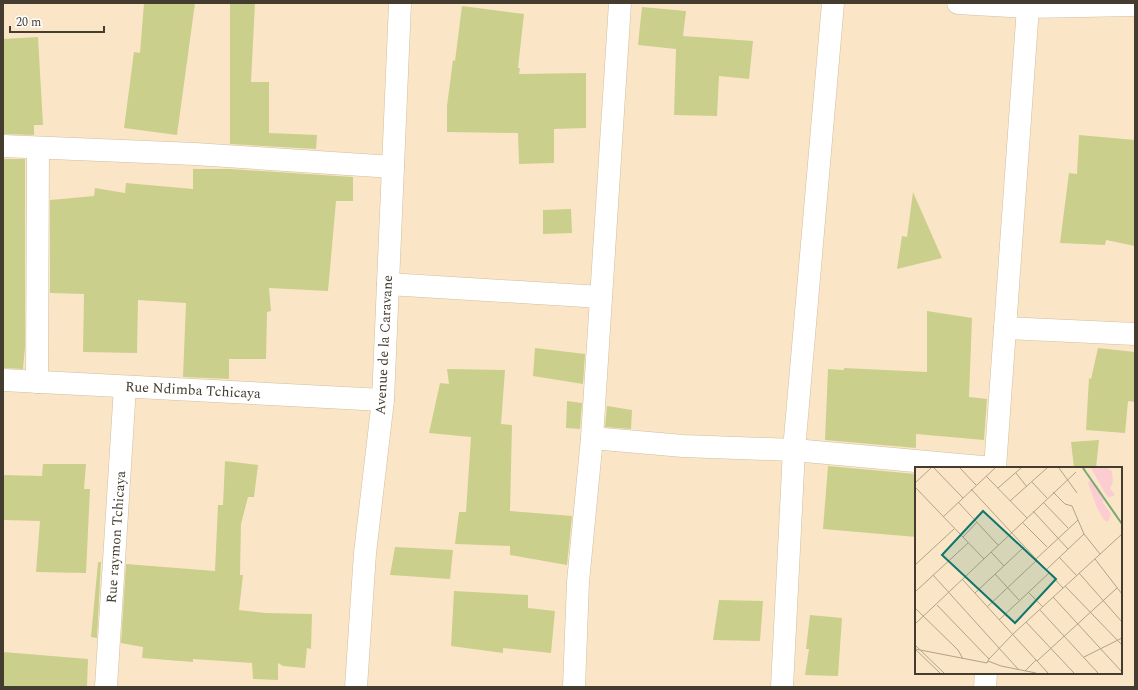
<svg xmlns="http://www.w3.org/2000/svg" width="1138" height="690" font-family="Spectral,serif">
<style>
.building{fill:#cbcf8c}
.lines{fill:none;stroke-linecap:round;stroke-linejoin:round}
.street-casing{stroke:#d1bea0;stroke-width:23}
.street{stroke:#fff;stroke-width:22}
.labels{text-anchor:middle;dominant-baseline:central;stroke-width:3;stroke-linejoin:round;paint-order:stroke}
.street-label{font-size:14px;fill:#433c2f;stroke:#fff}
.inset-river{fill:none;stroke:#78a876;stroke-width:2}
.inset-road{fill:none;stroke:#b1a28a;stroke-width:1}
.view{fill:#0f766e;fill-opacity:0.15;stroke:#0f766e;stroke-width:2}
.inset-edge{fill:none;stroke:#433c2f;stroke-width:2}
</style>
<rect width="100%" height="100%" fill="#fae6c6"/>
<!-- building -->
<g class="building">
<polygon points="144,3 195,3 177,135 124,128 134,52 140,53"/>
<polygon points="230,3 255,3 251,82 269,82 269,133 317,135 316,149 230,144"/>
<polygon points="462,6 524,14 518,68 520,68 519,74 586,73 586,128 554,129 554,163 519,164 518,133 447,132 447,106 453,60 455,61"/>
<polygon points="642,7 686,11 683,36 753,41 749,79 719,76 717,116 674,115 676,49 638,45"/>
<polygon points="38,37 43,125 34,125 34,135 3,134 3,39"/>
<polygon points="1079,135 1135,140 1135,246 1106,240 1105,245 1060,243 1069,173 1077,174"/>
<polygon points="3,159 25,159 25,347 23,369 3,368"/>
<polygon points="193,169 231,169 353,177 353,201 336,201 328,291 269,288 271,311 267,312 266,359 229,359 229,379 183,377 186,303 138,300 137,353 83,352 84,294 50,293 50,200 94,196 95,188 125,193 126,183 193,189"/>
<polygon points="913,192 942,258 897,269 902,236 907,237"/>
<polygon points="571,209 572,233 543,234 543,210"/>
<polygon points="927,311 972,318 969,397 987,399 984,440 916,434 916,448 825,440 828,369 844,370 844,368 927,372"/>
<polygon points="535,348 585,354 583,384 533,376"/>
<polygon points="1098,348 1135,352 1135,402 1128,401 1125,433 1086,430 1089,378 1091,379"/>
<polygon points="447,369 505,370 501,424 512,425 510,511 572,516 567,565 510,555 510,546 455,544 459,512 466,512 471,437 429,433 440,383 449,384"/>
<polygon points="567,401 582,403 580,429 566,428"/>
<polygon points="607,406 632,410 631,429 605,427"/>
<polygon points="1099,440 1096,468 1074,468 1071,442"/>
<polygon points="225,461 258,465 254,497 248,497 241,524 240,575 243,575 239,610 266,613 312,614 311,649 307,648 305,668 283,666 278,663 278,680 253,679 252,663 193,659 193,662 142,658 143,647 121,643 126,564 215,571 218,505 223,505"/>
<polygon points="43,464 86,464 84,489 90,489 86,573 36,572 40,521 3,520 3,475 42,476"/>
<polygon points="828,466 916,474 916,537 823,529"/>
<polygon points="395,547 453,550 450,579 390,575"/>
<polygon points="98,562 101,562 97,638 91,637"/>
<polygon points="454,591 528,595 528,608 555,611 551,653 503,648 503,653 451,646"/>
<polygon points="719,600 763,601 760,641 713,640"/>
<polygon points="810,615 842,618 838,676 805,675 809,649 806,649"/>
<polygon points="3,652 88,659 87,687 3,687"/>
</g>
<g class="lines">
<!-- street casing -->
<g class="street-casing">
<g id="street">
<polyline points="958,3 1028,7 1135,5"/>
<polyline points="3,146 195,154 393,167"/>
<polyline points="388,284 601,297"/>
<polyline points="1005,328 1135,334"/>
<polyline points="3,380 383,400"/>
<polyline points="37,382 38,148"/>
<polyline points="592,438 683,446 794,450 993,468"/>
<polyline points="995,468 1028,7"/>
<polyline points="106,687 125,387"/>
<polyline points="356,687 365,553 383,400 400,3"/>
<polyline points="574,687 578,582 592,438 620,3"/>
<polyline points="782,687 794,450 833,3"/>
<polyline points="985,687 986,673"/>
</g>
</g>
<!-- street -->
<use href="#street" class="street"/>
</g>
<g class="labels">
<!-- street labels -->
<g class="street-label">
<text transform="translate(384 345) rotate(-87)">Avenue de la Caravane</text>
<text transform="translate(193 390) rotate(3)">Rue Ndimba Tchicaya</text>
<text transform="translate(116 537) rotate(-86)">Rue raymon Tchicaya</text>
</g>
</g>
<!-- overview -->
<g transform="translate(915 467)">
<rect width="207" height="207" fill="#fae6c6"/>
<path d="M176 1H192L197 4 198 15 195 21 200 28 198 29 193 30 190 26ZM176 12 185 23 189 31 188 36 196 47 193 55 189 53 182 41 173 16Z" fill="#fccdd0"/>
<path class="inset-river" d="M168 1 207 57"/>
<path class="inset-road" d="M19 1 48 31M45 1 61 18M144 1 162 26M101 6 112 20M71 9 112 51M117 15 132 31M0 16 16 1M0 20 69 92M83 21 106 1M56 22 148 121M138 25 150 37 157 39 169 67 185 87M95 34 132 1M43 35 83 78M128 35 153 61M118 44 153 82M28 50 80 1M107 55 132 80M48 70 62 55M76 85 89 99M144 90 162 109M121 92 163 53M180 92 207 127M0 98 39 62M131 103 169 67M164 106 207 155M80 107 104 133M18 108 103 202M47 112 133 206M150 119 207 178M0 125 53 76M113 125 128 140M60 126 109 80M138 130 207 205M22 138 74 192M72 140 122 93M0 141 43 183 48 192M125 143 183 206M84 153 134 106M111 155 159 206M0 157 161 5M0 178 29 206M0 182 72 196 74 192 98 167 207 67M0 182 25 206M169 190 207 171M73 194 86 199 121 206M122 194 202 121M110 204 121 193"/>
<path class="view" d="M68 44 141 112 100 156 27 88Z"/>
<rect width="207" height="207" class="inset-edge"/>
</g>
<!-- border -->
<rect width="1138" height="690" fill="none" stroke="#433c2f" stroke-width="8"/>
<!-- scale -->
<path d="M10 26v6h94v-6" fill="none" stroke="#433c2f" stroke-width="2"/>
<text x="16" y="26" font-size="12" fill="#433c2f" stroke="#ffffff" stroke-width="3" paint-order="stroke">20 m</text>
</svg>
